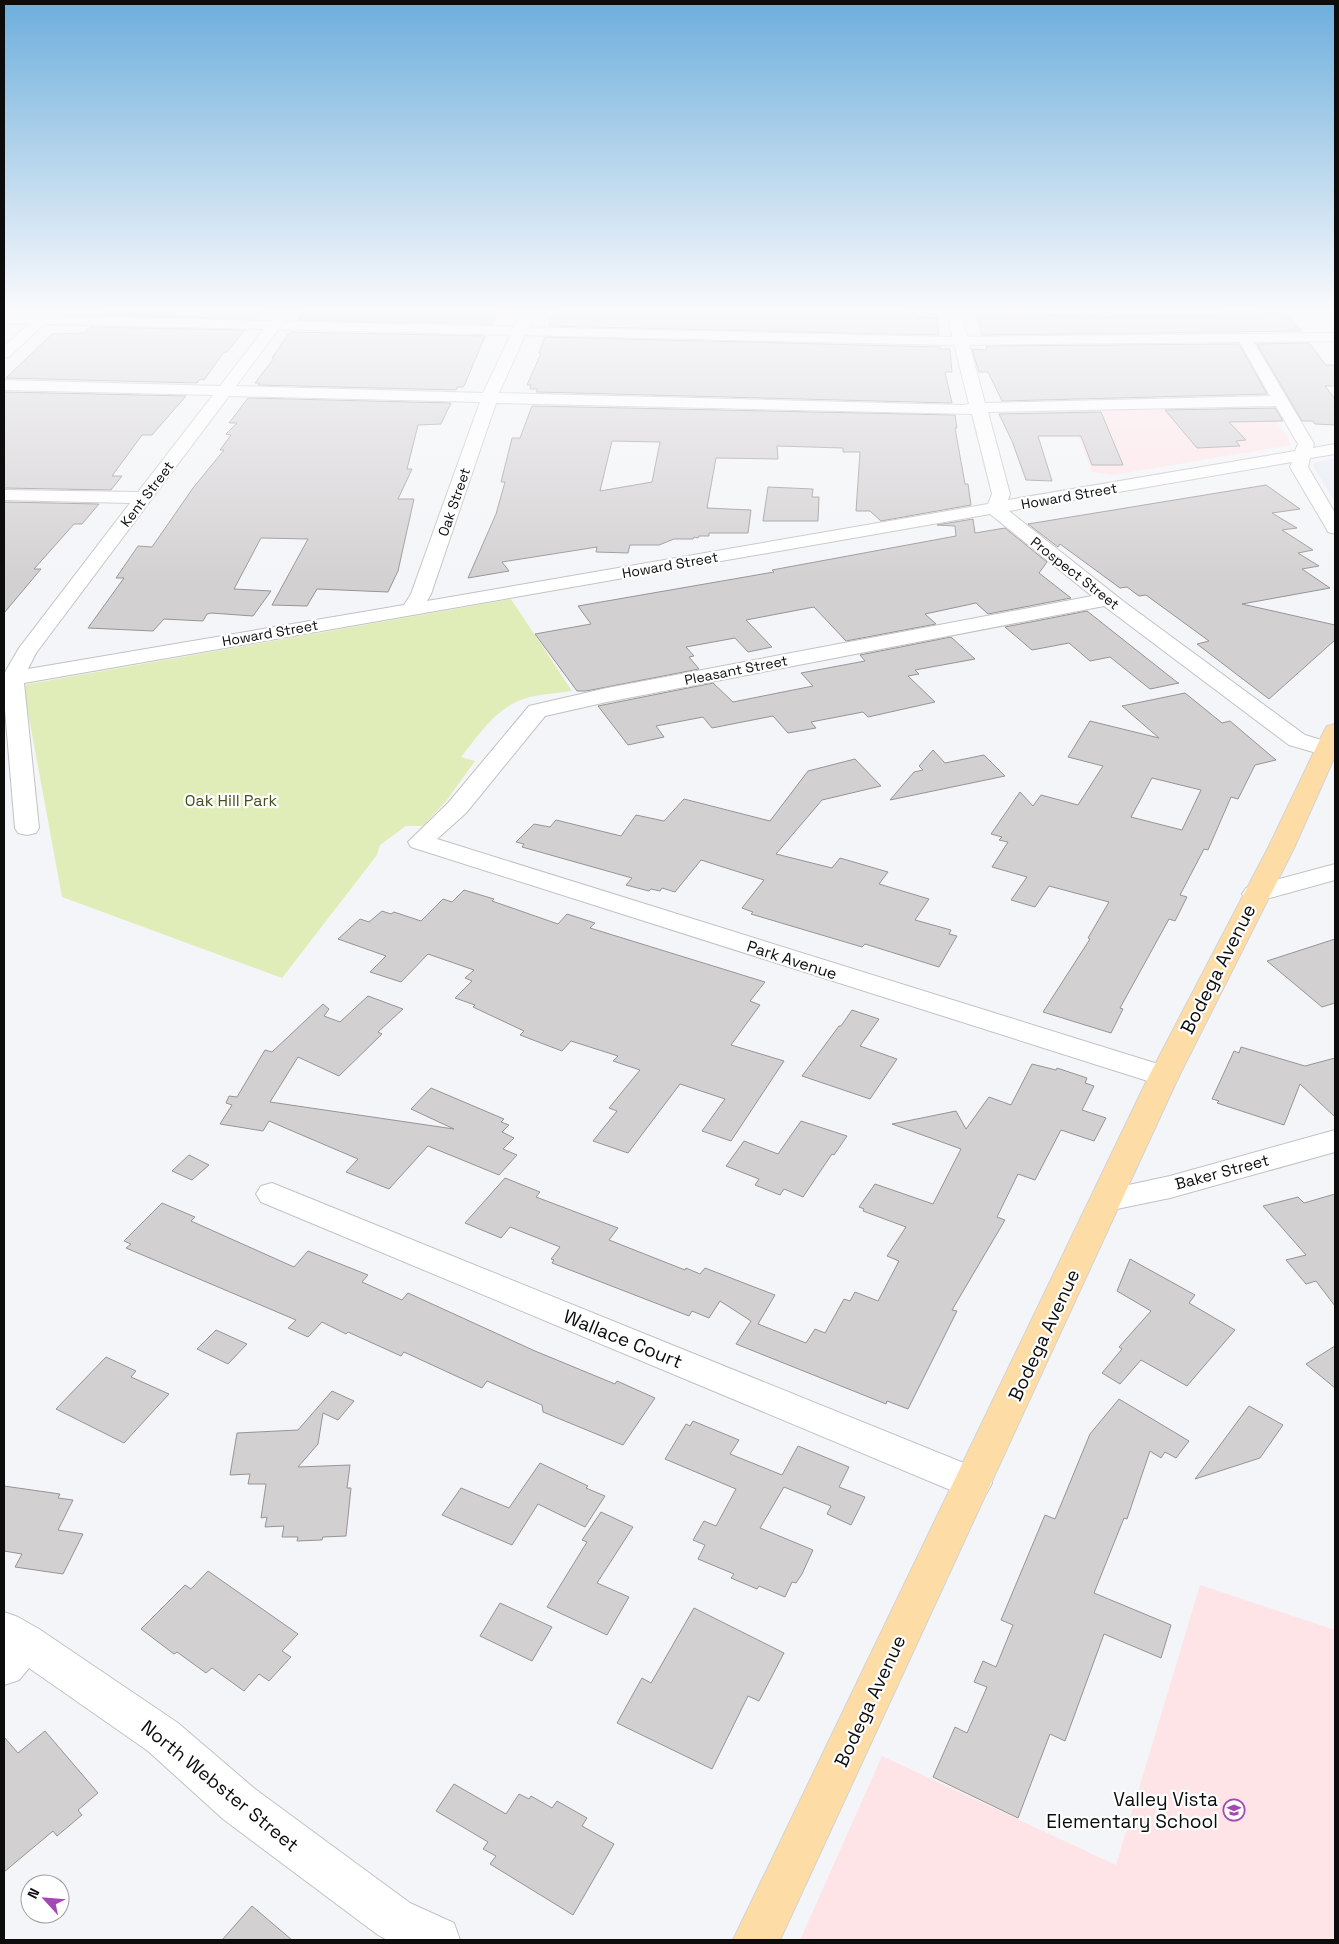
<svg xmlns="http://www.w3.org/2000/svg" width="1339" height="1944" font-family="'Space Grotesk',sans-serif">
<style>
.built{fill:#e7ebf5}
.education{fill:#ffe4e7}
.green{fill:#e1edb8}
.building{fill:#d3d0d1;stroke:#979495;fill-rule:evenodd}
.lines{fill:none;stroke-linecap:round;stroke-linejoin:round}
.street-casing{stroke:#c1c2c4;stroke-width:2}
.secondary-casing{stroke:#c1c2c4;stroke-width:2}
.primary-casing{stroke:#d3d3d3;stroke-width:2}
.street{fill:#fff;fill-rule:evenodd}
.secondary{fill:#fff;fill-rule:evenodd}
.primary{fill:#fedca5;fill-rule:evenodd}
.labels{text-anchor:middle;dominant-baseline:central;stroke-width:4.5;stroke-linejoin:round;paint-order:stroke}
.far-street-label{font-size:14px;fill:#0c0c0d;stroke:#fff}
.park-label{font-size:16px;fill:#47501c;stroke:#fff}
.street-label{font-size:16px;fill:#0c0c0d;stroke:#fff}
.near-street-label{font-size:19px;fill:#0c0c0d;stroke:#fff}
.near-poi-label{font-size:19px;fill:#0c0c0d;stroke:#fff;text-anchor:end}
</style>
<rect width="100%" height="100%" fill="#f4f5f8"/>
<!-- built -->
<polygon class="built" points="1335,458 1335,502 1313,466 1313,464 1317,462"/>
<!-- education -->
<g class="education">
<polygon points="1265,408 1285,433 1291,445 1113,475 1092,472 1069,411"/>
<polygon points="1200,1585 1335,1630 1335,1940 800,1940 882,1756 1116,1865"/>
</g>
<!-- green -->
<path class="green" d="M511 599 572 691C558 693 544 694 530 697 499 704 480 733 461 757L475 761 447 800 423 826H406L380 845 377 855 282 978 62 897 23 685Z"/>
<!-- building -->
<g class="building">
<polygon points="107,311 261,311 255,319 103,315"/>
<polygon points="304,311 497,311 491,324 298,320"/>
<polygon points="558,311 893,311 918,313 917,317 937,318 939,335 549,326 554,312"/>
<polygon points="1224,311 1286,313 1301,331 982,335 977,315 980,315 980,313 1117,317 1115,315 1228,316"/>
<polygon points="90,327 245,330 227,352 224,352 204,380 200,379 197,383 6,378 52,334 84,333"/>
<polygon points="290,332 485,336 465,384 463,387 458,387 456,390 258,385 260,383 255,383 274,358 272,358"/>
<polygon points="545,337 940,347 941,349 950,349 952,372 945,372 952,403 536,392 538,389 530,389 531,385 527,385 541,353 539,353"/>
<polygon points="1309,343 1326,365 1335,365 1335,386 1325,386 1335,399 1335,425 1315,424 1313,421 1302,421 1257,344"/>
<polygon points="1239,344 1267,394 1002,401 988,372 979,372 972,349 987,350 986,346"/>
<polygon points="4,392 186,396 152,435 142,435 112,476 122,476 111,490 4,488"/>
<polygon points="248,398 451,403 441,424 418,425 407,469 412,469 398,499 414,499 398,571 388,592 317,589 307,606 272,605 308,539 261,538 234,589 271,591 253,616 211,613 207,614 203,621 164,619 153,631 88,628 124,578 116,578 138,546 152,547 193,488 224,450 220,450 231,435 226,434 237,423 229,423"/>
<path d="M532 406 955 415 957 428H955L965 484H968L971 505 881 521 870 511H856L860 452H843V448L777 446 778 459 716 458 707 508 751 510 748 533H709V536H699L698 538 694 537 693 539H674L659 545H630L628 553 596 552 597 547 502 562 509 571 468 578 496 514 505 482H501L512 438H520ZM612 441 660 442 652 482 600 491Z"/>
<polygon points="1275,408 1283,421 1229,422 1246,440 1236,441 1240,446 1197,448 1165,410"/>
<polygon points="1101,412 1123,465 1092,465 1081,436 1038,436 1052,481 1026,480 1012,441 999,414"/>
<polygon points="1266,485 1300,509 1272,513 1297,528 1282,530 1313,550 1298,553 1319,566 1302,569 1330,588 1242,604 1335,625 1335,640 1269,699 1197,644 1209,641 1146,595 1139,596 1127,587 1120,588 1060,544 1058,547 1028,524"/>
<polygon points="768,487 813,489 812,497 819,497 818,521 763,521"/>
<polygon points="4,502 99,504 82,524 74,524 34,569 41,569 4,613"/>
<polygon points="973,519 975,533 1005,528 1047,562 1039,573 1071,598 988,614 976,603 925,614 936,624 846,641 814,607 746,620 772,647 748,652 735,638 686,647 694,656 689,657 699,669 586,691 577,691 535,634 591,624 578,606 774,572 772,570 956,536 955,526 937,525"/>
<polygon points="1087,611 1178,683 1179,683 1150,689 1110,657 1090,661 1069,643 1032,650 1005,627"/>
<polygon points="951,637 975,659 915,670 919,674 908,676 935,702 868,717 863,712 811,722 816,728 788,733 773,716 712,728 703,717 656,726 664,737 628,745 598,706 713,683 733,702 813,686 801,673 865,661 860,655"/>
<path d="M1185 693 1222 723 1230 721 1276 760 1255 765 1238 799 1231 797 1208 850 1204 849 1180 895 1187 897 1175 921 1169 919 1120 1008 1123 1009 1111 1033 1043 1012 1090 939 1088 938 1109 902 1049 886 1035 907 1011 900 1027 877 992 867 1008 842 999 840 1002 837 991 834 1020 792 1033 806 1041 795 1078 805 1103 766 1068 757 1090 721 1159 738 1122 706ZM1152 778 1201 790 1182 830 1131 817Z"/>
<polygon points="933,750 945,763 984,755 1005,776 890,800 914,772 923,770 919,766"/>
<polygon points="855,759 881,786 822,800 776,854 832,868 840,858 888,872 879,884 929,899 915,920 951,930 949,934 957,936 939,967 865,944 862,947 751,914 753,912 742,908 764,880 701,860 675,892 662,888 660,891 651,889 649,891 626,885 632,878 522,847 524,844 516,842 534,824 550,827 556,820 621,836 636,815 664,821 684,799 770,821 808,771"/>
<polygon points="464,890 494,899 492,901 558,924 567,914 595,923 590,928 765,982 750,1001 760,1005 731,1045 784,1061 731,1141 702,1131 725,1099 680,1084 628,1153 593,1141 617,1111 609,1108 640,1070 613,1061 618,1056 571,1041 562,1051 520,1035 524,1031 473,1007 475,1005 455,998 472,981 465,978 474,970 428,954 401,982 370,972 386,956 338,939 360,919 369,922 382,911 391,914 394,912 421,921 443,899 452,902"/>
<polygon points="1335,939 1335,1003 1322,1007 1267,961"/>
<polygon points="368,996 403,1009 378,1032 382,1034 339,1076 298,1057 270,1102 454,1129 411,1109 431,1088 504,1119 501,1122 509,1125 502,1132 514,1138 503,1149 517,1155 499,1175 428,1146 389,1189 346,1172 358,1159 269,1121 263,1131 220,1124 232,1105 226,1103 229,1096 237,1097 265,1050 272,1052 323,1004 329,1009 324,1016 340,1022"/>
<polygon points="852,1010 879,1019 860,1046 897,1059 870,1099 802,1076 839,1026 841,1026"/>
<polygon points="1241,1047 1305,1066 1335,1058 1335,1117 1300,1084 1284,1125 1217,1103 1219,1101 1212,1099 1234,1051 1239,1053"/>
<polygon points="1032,1064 1056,1070 1057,1068 1087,1078 1085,1083 1094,1086 1082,1110 1106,1118 1094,1141 1061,1130 1035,1180 1018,1174 997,1217 1005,1220 952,1310 957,1311 908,1409 887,1401 886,1404 736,1344 751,1321 720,1301 709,1318 692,1311 689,1316 552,1263 554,1260 551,1259 560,1247 510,1227 501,1238 465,1223 505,1178 540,1192 536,1197 618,1228 609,1240 685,1270 686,1268 700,1274 705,1268 775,1295 758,1324 806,1343 815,1329 825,1333 844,1299 850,1301 855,1292 878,1301 899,1261 887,1256 906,1227 863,1211 864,1209 859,1207 875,1184 933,1204 961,1149 892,1124 956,1111 966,1129 989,1097 1011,1105"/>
<polygon points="801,1121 847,1136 834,1155 832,1154 803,1197 784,1189 780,1195 755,1185 759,1179 726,1166 744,1141 778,1154"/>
<polygon points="189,1155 209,1165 192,1180 172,1171"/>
<polygon points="1335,1194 1335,1306 1316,1281 1306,1284 1286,1260 1306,1255 1263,1206 1298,1197 1304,1203"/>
<polygon points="162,1203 195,1217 191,1221 294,1267 308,1251 368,1275 362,1282 402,1300 408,1293 535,1351 615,1384 617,1381 655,1398 623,1445 543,1412 542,1405 487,1381 482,1388 404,1352 401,1356 348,1332 346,1334 322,1322 308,1337 288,1328 296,1320 126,1248 131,1244 124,1241"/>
<polygon points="1130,1259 1195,1295 1189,1303 1235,1330 1187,1386 1141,1360 1120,1384 1102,1373 1122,1349 1119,1347 1151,1311 1117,1291"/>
<polygon points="216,1330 247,1344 228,1364 197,1349"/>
<polygon points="1335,1346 1335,1388 1306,1364"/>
<polygon points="106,1357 136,1371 131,1377 169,1394 124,1443 56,1409"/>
<polygon points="332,1391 354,1401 338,1420 323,1413 318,1444 298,1467 350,1465 347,1488 351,1488 346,1536 323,1537 322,1540 297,1541 298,1537 282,1537 284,1526 265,1527 267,1517 261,1518 266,1484 248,1484 250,1474 230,1475 237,1433 298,1430"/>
<polygon points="1119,1399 1189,1441 1176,1458 1165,1452 1161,1458 1150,1451 1127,1519 1124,1518 1094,1593 1171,1625 1161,1658 1104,1634 1065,1741 1050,1734 1018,1818 933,1777 955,1727 967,1733 987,1687 974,1682 983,1661 996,1667 1013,1625 1001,1620 1045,1515 1055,1519 1090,1434"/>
<polygon points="1249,1406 1283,1425 1260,1458 1195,1479"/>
<polygon points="693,1421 739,1440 730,1454 782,1475 798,1446 849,1467 839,1487 865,1497 851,1525 827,1514 831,1506 784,1487 760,1528 813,1550 802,1574 796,1583 792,1582 785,1597 759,1586 757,1589 731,1578 734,1574 698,1559 705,1545 693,1540 704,1521 716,1526 736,1489 665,1459 686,1424 690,1426"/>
<polygon points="540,1463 588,1486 586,1488 605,1496 585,1527 538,1504 512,1545 442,1515 461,1488 509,1508"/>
<polygon points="4,1486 60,1494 58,1498 73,1500 58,1530 83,1534 63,1574 15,1567 22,1554 4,1551"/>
<polygon points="601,1512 633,1527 597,1583 629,1597 607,1635 547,1607 587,1542 582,1540"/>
<polygon points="208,1571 298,1634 282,1651 291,1657 269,1681 259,1674 244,1691 212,1668 206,1673 177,1652 174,1654 141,1629 185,1585 191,1589"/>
<polygon points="500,1603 552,1627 532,1661 480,1636"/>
<polygon points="694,1608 784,1653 759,1701 748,1696 712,1769 617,1723 642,1678 651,1683"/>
<polygon points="45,1731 98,1793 78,1810 82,1815 57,1836 53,1831 4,1872 4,1737 18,1753"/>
<polygon points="454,1784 506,1814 519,1794 529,1799 531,1796 552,1808 557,1801 587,1818 582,1826 614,1844 573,1915 490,1864 496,1856 483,1849 488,1842 436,1811"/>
<polygon points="252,1906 292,1940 222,1940"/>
</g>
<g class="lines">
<!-- street casing -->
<g class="street-casing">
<g id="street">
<polygon points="43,311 58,311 9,357 4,358 4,346"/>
<path d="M278 311H292L236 386 483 393 522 311H536L499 393 963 405 969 404 946 311H960L985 403 1270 396 1237 337 1239 334H1249L1314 444 1313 448 1335 444V454L1310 458 1308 467 1335 513V534L1328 532 1326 528 1290 467 1292 462 1009 511 1123 601 1305 735 1335 744V754L1327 756 1289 745 1104 606 607 702 545 716 466 813 437 839 1174 1069 1179 1076 1174 1083 1164 1086 1154 1083 411 847 408 842 448 803 529 706 607 688 1092 596 990 514 24 683 39 828 36 833 27 835 18 833 15 828 4 698V674L19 648 130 503 4 500V490L138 492 213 395 4 390V380L220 386ZM229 396 480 402 411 594 404 605 28 669 36 653ZM496 403 972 414 992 494 988 504 427 601 431 594ZM1276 406 1298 444 1295 451 1008 500 1010 494 988 412Z"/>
<polygon points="1335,864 1335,880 1255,902 1246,900 1242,894 1246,888"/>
<polygon points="1335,1130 1335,1152 1170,1198 1107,1211 1096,1208 1091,1200 1096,1192 1170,1176"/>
<polygon points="272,1183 986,1472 992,1483 986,1494 973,1499 960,1494 261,1202 256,1194 261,1186"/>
<polygon points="4,1612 18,1617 39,1629 178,1723 255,1789 410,1903 454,1923 460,1940 387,1940 378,1935 223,1819 148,1751 29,1668 19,1680 4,1685"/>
</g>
</g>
<!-- secondary casing -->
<g class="secondary-casing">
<polygon id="secondary" points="4,315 949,337 1335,333 1335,341 949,345 4,323"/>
</g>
<!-- primary casing -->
<g class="primary-casing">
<polygon id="primary" points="1335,724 1335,756 1294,848 1179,1076 780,1940 733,1940 1149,1076 1268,848 1324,731 1327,726"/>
</g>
<!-- street -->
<use href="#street" class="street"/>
<!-- secondary -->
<use href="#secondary" class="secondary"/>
<!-- primary -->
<use href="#primary" class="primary"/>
</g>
<!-- sky -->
<linearGradient id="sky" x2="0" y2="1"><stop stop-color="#6daedc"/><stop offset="0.53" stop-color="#fafafc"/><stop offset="1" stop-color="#fafafc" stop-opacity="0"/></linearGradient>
<rect width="1339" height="583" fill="url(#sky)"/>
<!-- icons -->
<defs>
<g id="school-ring" transform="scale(1.125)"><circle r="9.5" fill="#fff" stroke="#a348b3" stroke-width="1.5"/><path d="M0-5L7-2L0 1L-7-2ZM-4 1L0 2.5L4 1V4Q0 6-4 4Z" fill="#a348b3"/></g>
</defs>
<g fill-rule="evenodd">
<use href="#school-ring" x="1234" y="1810"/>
</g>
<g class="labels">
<!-- far-street labels -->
<g class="far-street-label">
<text transform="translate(147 494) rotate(-53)">Kent Street</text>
<text transform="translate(1069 496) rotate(-10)">Howard Street</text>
<text transform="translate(454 502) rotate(-71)">Oak Street</text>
<text transform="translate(670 565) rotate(-10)">Howard Street</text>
<text transform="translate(1075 573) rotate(38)">Prospect Street</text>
<text transform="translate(270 633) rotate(-10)">Howard Street</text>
<text transform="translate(736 670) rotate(-11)">Pleasant Street</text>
</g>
<!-- park labels -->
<g class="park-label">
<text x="231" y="800">Oak Hill Park</text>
</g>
<!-- street labels -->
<g class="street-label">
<text transform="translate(792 960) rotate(18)">Park Avenue</text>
<text transform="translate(1222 1172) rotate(-15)">Baker Street</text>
</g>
<!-- near-street labels -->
<g class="near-street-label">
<text transform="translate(1218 969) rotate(-63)">Bodega Avenue</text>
<text transform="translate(1044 1335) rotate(-65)">Bodega Avenue</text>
<text transform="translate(623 1339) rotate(22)">Wallace Court</text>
<text transform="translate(870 1701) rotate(-65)">Bodega Avenue</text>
<text transform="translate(220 1786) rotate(39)">North Webster Street</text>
</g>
<!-- near-poi labels -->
<g class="near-poi-label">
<text x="1218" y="1799">Valley Vista<tspan x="1218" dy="22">Elementary School</tspan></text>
</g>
</g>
<!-- border -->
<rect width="1339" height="1944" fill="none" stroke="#0c0c0d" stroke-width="10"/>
<!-- north arrow -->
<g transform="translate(45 1899) rotate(296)"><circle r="24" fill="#ffffff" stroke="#9e9e9e"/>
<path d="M0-4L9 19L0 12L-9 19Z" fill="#a348b3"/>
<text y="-8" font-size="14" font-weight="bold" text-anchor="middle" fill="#0c0c0d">N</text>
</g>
</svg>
